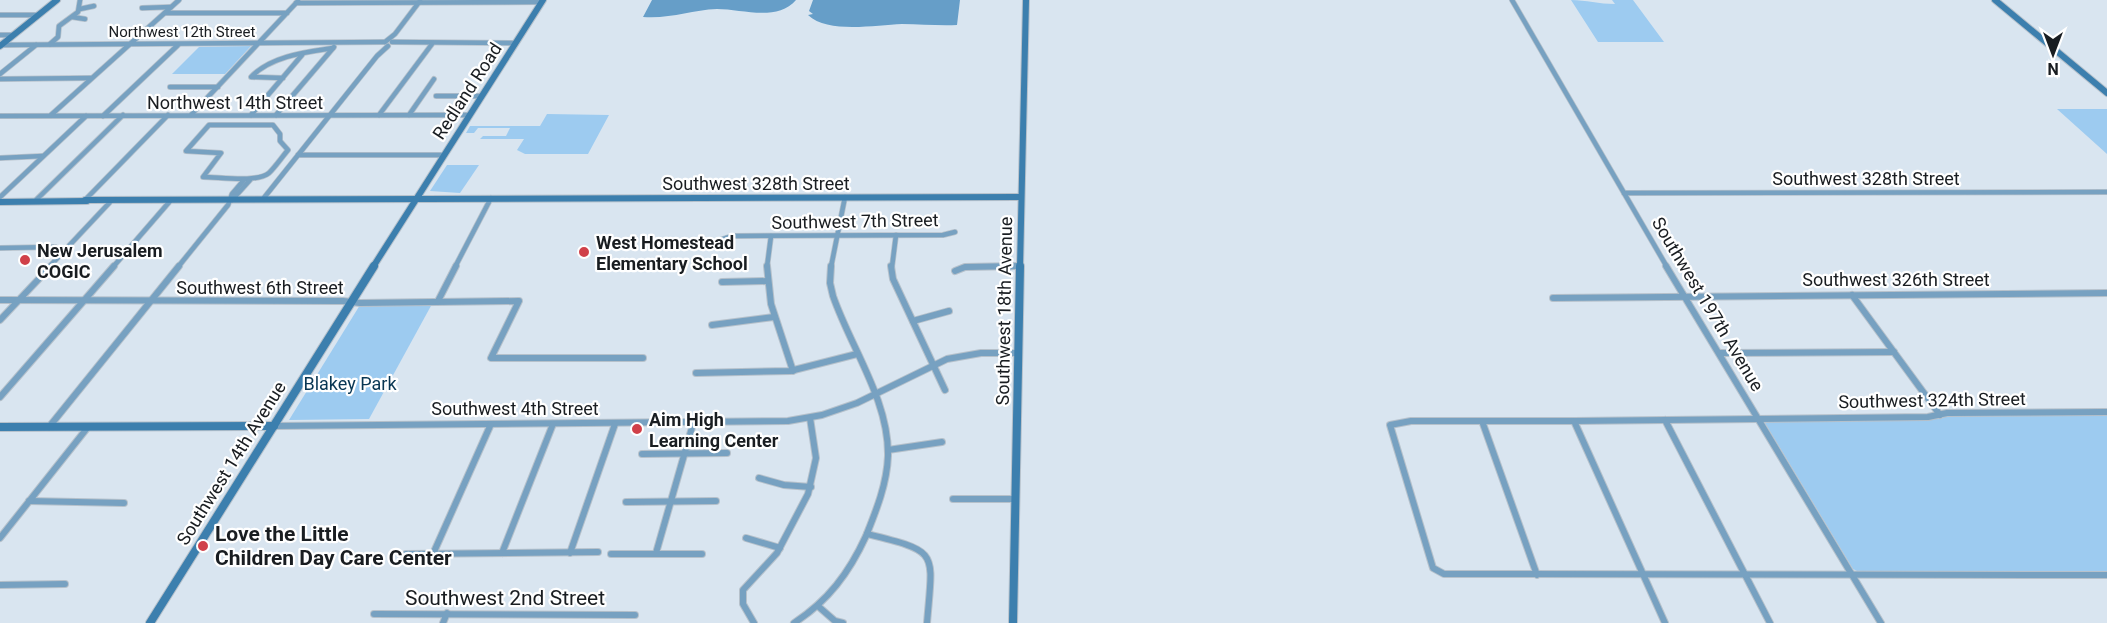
<svg xmlns="http://www.w3.org/2000/svg" width="2107" height="623" font-family="Roboto,sans-serif">
<style>
.green{fill:#9dcbf0}
.water{fill:#669ec8}
.lines{fill:none;stroke-linecap:round;stroke-linejoin:round}
.street-far1-casing{stroke:#b6c1cb;stroke-width:6}
.street-casing{stroke:#b6c1cb;stroke-width:8}
.secondary-far1-casing{stroke:#b6c1cb;stroke-width:8}
.secondary-casing{stroke:#b6c1cb;stroke-width:10}
.street-far1{stroke:#77a1c1;stroke-width:4.5}
.street{stroke:#77a1c1;stroke-width:6}
.secondary-far1{stroke:#3c7fae;stroke-width:6}
.secondary{stroke:#3c7fae;stroke-width:8}
.poi-dot{fill:#d04049;stroke:#fff;stroke-width:2}
.labels{text-anchor:middle;dominant-baseline:central;stroke-width:4.5;stroke-linejoin:round;paint-order:stroke}
.far-street-label{font-size:15px;fill:#191d21;stroke:#fff}
.street-label{font-size:18px;fill:#191d21;stroke:#fff}
.poi-label{font-size:18px;font-weight:bold;fill:#191d21;stroke:#fff;text-anchor:start}
.park-label{font-size:18px;fill:#083653;stroke:#fff}
.near-poi-label{font-size:21px;font-weight:bold;fill:#191d21;stroke:#fff;text-anchor:start}
.near-street-label{font-size:21px;fill:#191d21;stroke:#fff}
</style>
<rect width="100%" height="100%" fill="#d9e5f0"/>
<!-- green -->
<g class="green">
<path d="M1571 0C1586 0 1599 4 1615 4L1612 0H1633L1664 42H1598Z"/>
<polygon points="251,46 225,74 172,74 199,47"/>
<polygon points="2057,109 2107,109 2107,154"/>
<polygon points="547,114 609,115 588,154 525,154 517,150 524,139 480,139 483,136 506,136 510,128 478,128 474,133 466,133 470,126 540,126"/>
<polygon points="447,165 479,165 460,193 430,191"/>
<polygon points="432,304 369,419 289,420 360,305"/>
<polygon points="1950,415 2107,415 2107,574 1861,573 1853,569 1765,423 1772,420 1938,419"/>
</g>
<!-- water -->
<g class="water">
<path d="M652 0H796C777 22 742 9 717 9 691 10 671 19 643 17Z"/>
<path d="M813 0H960L957 25C939 26 921 24 902 24 875 25 828 34 808 15L813 14 809 11Z"/>
</g>
<g class="lines">
<!-- street-far1 casing -->
<g class="street-far1-casing">
<g id="street-far1">
<polyline points="1512,0 1667,267"/>
<polyline points="296,3 542,2"/>
<polyline points="142,8 171,7"/>
<polyline points="80,9 94,6"/>
<polyline points="165,13 287,13"/>
<polyline points="0,15 38,15"/>
<polyline points="72,17 85,19"/>
<polyline points="0,35 13,35"/>
<polyline points="385,42 395,34 420,1"/>
<polyline points="392,42 516,43"/>
<polyline points="50,44 58,37 59,26 78,12 80,0"/>
<polyline points="1,45 384,42"/>
<polyline points="0,74 36,45"/>
<path d="M283 78 251 77C271 56 306 52 333 48"/>
<polyline points="0,79 91,78"/>
<polyline points="170,87 218,87"/>
<polyline points="436,96 482,96"/>
<polyline points="51,115 179,0"/>
<polyline points="191,115 298,1"/>
<polyline points="251,115 302,55"/>
<polyline points="276,115 334,47"/>
<polyline points="379,115 432,44"/>
<polyline points="409,115 434,79"/>
<polyline points="0,116 470,115"/>
<polyline points="103,116 178,45"/>
<path d="M209 125H273L280 134V141L288 150C282 157 276 166 269 173 257 183 220 177 203 177L221 153 186 151Z"/>
<polyline points="298,155 444,155"/>
<polyline points="0,158 43,156"/>
<polyline points="1624,193 2107,192"/>
<polyline points="0,197 86,116"/>
<polyline points="263,199 377,56 388,46"/>
<polyline points="36,200 123,115"/>
<polyline points="85,200 168,115"/>
<polyline points="232,200 250,180"/>
<polyline points="720,240 732,236 943,235 955,232"/>
<polyline points="0,248 55,247"/>
<polyline points="49,267 112,200"/>
<polyline points="113,267 171,200"/>
<polyline points="178,267 228,205 232,194 244,180"/>
<polyline points="455,267 491,198"/>
<polyline points="767,267 771,236"/>
<polyline points="831,267 845,197"/>
<polyline points="892,267 896,235"/>
<polyline points="965,267 1019,266"/>
</g>
</g>
<!-- street casing -->
<g class="street-casing">
<g id="street">
<polyline points="767,266 771,304 793,371"/>
<polyline points="891,266 893,279 945,390"/>
<polyline points="1666,266 1881,623"/>
<polyline points="955,271 965,267 1019,266"/>
<polyline points="722,282 768,281"/>
<polyline points="1852,295 1940,415"/>
<polyline points="1553,298 2107,293"/>
<polyline points="0,300 343,301 360,303 519,301 491,358 643,358"/>
<polyline points="438,301 456,266"/>
<polyline points="0,320 51,266"/>
<polyline points="913,321 949,311"/>
<polyline points="712,325 774,317"/>
<polyline points="1720,353 1894,352"/>
<polyline points="696,373 790,371 857,354"/>
<polyline points="0,397 114,266"/>
<polyline points="1665,420 1770,623"/>
<polyline points="1482,421 1537,575"/>
<polyline points="1574,421 1411,421 1390,425 1433,568 1444,574 2107,575"/>
<polyline points="274,426 788,421 822,415 857,403 947,359 981,353 1018,353"/>
<polyline points="49,427 179,266"/>
<polyline points="888,450 942,442"/>
<polyline points="642,454 727,453"/>
<polyline points="759,478 784,485 811,487"/>
<polyline points="953,499 1016,499"/>
<polyline points="29,501 124,503"/>
<polyline points="626,502 716,501"/>
<path d="M867 534C940 552 933 550 927 623"/>
<polyline points="0,538 88,427"/>
<polyline points="746,538 780,548"/>
<polyline points="502,553 553,424"/>
<polyline points="570,553 615,424"/>
<polyline points="656,553 693,424"/>
<polyline points="406,554 598,552"/>
<polyline points="433,554 491,424"/>
<polyline points="611,554 702,554"/>
<polyline points="0,585 65,584"/>
<polyline points="819,607 835,621 843,623"/>
<polyline points="374,614 635,615"/>
<polyline points="443,623 447,613"/>
<polyline points="754,623 743,604 743,590 777,553 808,494 816,458 810,418"/>
<path d="M794 623C828 601 849 573 866 536 876 511 887 484 888 456 889 400 851 348 833 296L830 283 831 266"/>
<polyline points="1665,623 1574,421 1928,417 1947,413 2107,412"/>
</g>
</g>
<!-- secondary-far1 casing -->
<g class="secondary-far1-casing">
<g id="secondary-far1">
<polyline points="1995,0 2107,93"/>
<polyline points="0,46 57,0"/>
<polyline points="85,200 1021,197"/>
<polyline points="0,202 87,201"/>
<polyline points="373,267 543,0"/>
<polyline points="1020,267 1026,0"/>
</g>
</g>
<!-- secondary casing -->
<g class="secondary-casing">
<g id="secondary">
<polyline points="0,427 274,426"/>
<polyline points="150,623 374,266"/>
<polyline points="1013,623 1020,266"/>
</g>
</g>
<!-- street-far1 -->
<use href="#street-far1" class="street-far1"/>
<!-- street -->
<use href="#street" class="street"/>
<!-- secondary-far1 -->
<use href="#secondary-far1" class="secondary-far1"/>
<!-- secondary -->
<use href="#secondary" class="secondary"/>
</g>
<!-- markers -->
<g class="poi-dot">
<circle cx="584" cy="252" r="6"/>
<circle cx="25" cy="260" r="6"/>
<circle cx="637" cy="429" r="6"/>
<circle cx="203" cy="546" r="6"/>
</g>
<g class="labels">
<!-- far-street labels -->
<g class="far-street-label">
<text x="182" y="32">Northwest 12th Street</text>
</g>
<!-- street labels -->
<g class="street-label">
<text transform="translate(467 91) rotate(-57)">Redland Road</text>
<text x="235" y="102">Northwest 14th Street</text>
<text x="1866" y="178">Southwest 328th Street</text>
<text x="756" y="183">Southwest 328th Street</text>
<text transform="translate(855 221) rotate(-1)">Southwest 7th Street</text>
<text x="1896" y="279">Southwest 326th Street</text>
<text x="260" y="287">Southwest 6th Street</text>
<text transform="translate(1708 304) rotate(59)">Southwest 197th Avenue</text>
<text transform="translate(1004 311) rotate(-89)">Southwest 18th Avenue</text>
<text transform="translate(1932 400) rotate(-1)">Southwest 324th Street</text>
<text x="515" y="408">Southwest 4th Street</text>
<text transform="translate(231 463) rotate(-58)">Southwest 14th Avenue</text>
</g>
<!-- poi labels -->
<g class="poi-label">
<text x="596" y="242">West Homestead<tspan x="596" dy="21">Elementary School</tspan></text>
<text x="37" y="250">New Jerusalem<tspan x="37" dy="21">COGIC</tspan></text>
<text x="649" y="419">Aim High<tspan x="649" dy="21">Learning Center</tspan></text>
</g>
<!-- park labels -->
<g class="park-label">
<text x="350" y="383">Blakey Park</text>
</g>
<!-- near-poi labels -->
<g class="near-poi-label">
<text x="215" y="534">Love the Little<tspan x="215" dy="24">Children Day Care Center</tspan></text>
</g>
<!-- near-street labels -->
<g class="near-street-label">
<text x="505" y="598">Southwest 2nd Street</text>
</g>
</g>
<!-- north arrow -->
<g transform="translate(2053 54) rotate(180)" stroke="#ffffff" stroke-width="4.5" paint-order="stroke">
<path d="M0-4.5L10 22L0 15L-10 22Z" fill="#191d21"/>
<text y="-9" font-size="16" font-weight="bold" text-anchor="middle" fill="#191d21">N</text>
</g>
</svg>
